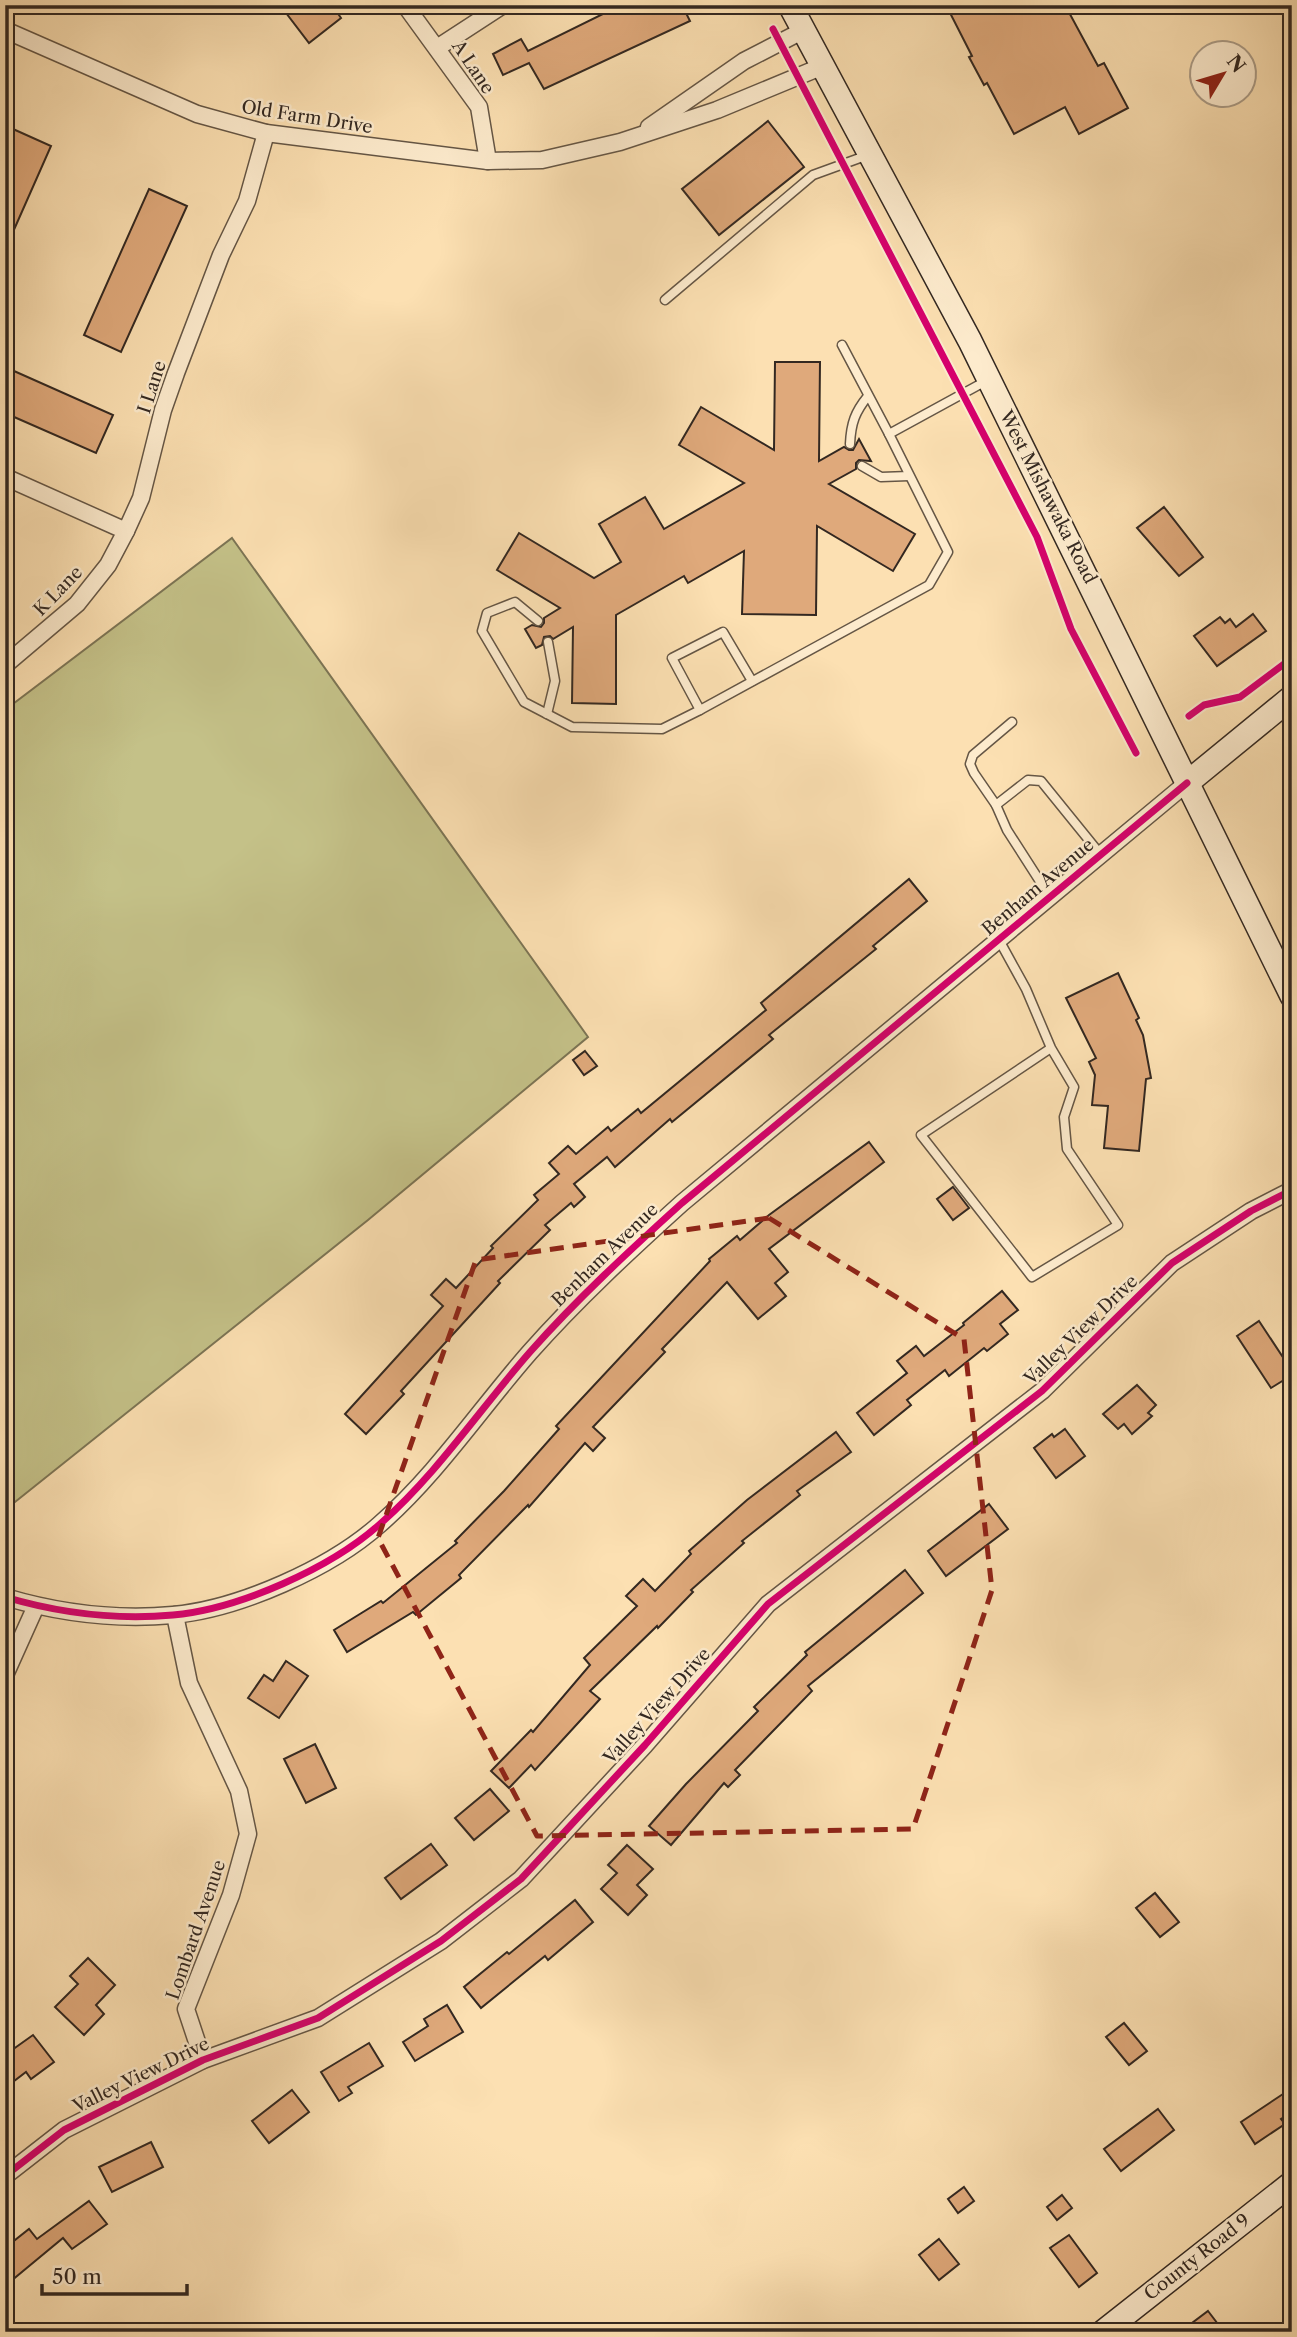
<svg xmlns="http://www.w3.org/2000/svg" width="1297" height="2337" font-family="'Libre Caslon Text',serif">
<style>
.green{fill:#c4c188;stroke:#7c7454;stroke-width:2}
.building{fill:#dfa97b;stroke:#332821;stroke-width:2}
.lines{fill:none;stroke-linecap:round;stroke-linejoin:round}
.lane-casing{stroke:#655645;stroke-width:11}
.street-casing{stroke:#655645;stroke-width:19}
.secondary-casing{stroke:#332821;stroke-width:26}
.lane{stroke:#fdebcd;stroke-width:8}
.street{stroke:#fdebcd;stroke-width:16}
.secondary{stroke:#fdebcd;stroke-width:23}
.cycleway-casing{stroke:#fdebcd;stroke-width:11}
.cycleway{stroke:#d6006c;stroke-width:7}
.marked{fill:none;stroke:#8f2418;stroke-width:5;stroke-dasharray:14 9;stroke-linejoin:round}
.labels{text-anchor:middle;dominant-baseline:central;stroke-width:5;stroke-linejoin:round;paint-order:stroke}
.street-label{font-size:18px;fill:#332821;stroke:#fdebcd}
</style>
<rect width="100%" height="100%" fill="#fce0b2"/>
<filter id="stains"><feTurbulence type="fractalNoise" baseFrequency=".00286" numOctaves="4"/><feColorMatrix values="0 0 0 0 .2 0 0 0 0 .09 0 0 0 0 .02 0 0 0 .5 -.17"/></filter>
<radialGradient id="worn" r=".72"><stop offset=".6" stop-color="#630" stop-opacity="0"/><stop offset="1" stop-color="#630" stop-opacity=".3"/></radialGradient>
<!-- green -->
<polygon class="green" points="232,538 588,1037 368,1220 5,1510 5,710"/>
<!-- building -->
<g class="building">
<polygon points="280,5 332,5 341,18 309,43"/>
<polygon points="621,5 682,5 690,21 544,89 529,63 503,75 493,54 521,39 528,51"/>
<polygon points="946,5 1065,5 1098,66 1104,63 1128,108 1079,134 1065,107 1014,134 987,83 984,85 969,57 972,56"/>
<polygon points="768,121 804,167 719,235 682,189"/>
<polygon points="13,129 51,146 5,250 5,146"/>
<polygon points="149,189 187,206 121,352 84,335"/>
<polygon points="775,362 820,362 819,461 844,447 849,450 853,450 859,439 871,461 859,460 856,463 856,469 829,484 915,534 893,571 817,526 816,615 742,614 744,551 688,583 684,576 616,615 616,704 572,703 573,627 553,639 550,636 544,637 542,645 536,648 525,629 532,625 541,627 544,623 544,618 560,608 497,570 519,533 594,578 621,562 599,524 645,497 664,529 744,483 679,445 701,407 774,450"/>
<polygon points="5,367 113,415 96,453 5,413"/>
<polygon points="1164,507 1203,557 1179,576 1137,528"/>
<polygon points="1253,614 1266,631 1217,666 1194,636 1220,617 1225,623 1230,619 1236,627"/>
<polygon points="909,879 927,901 873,946 876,949 769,1035 773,1039 672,1122 670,1119 615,1167 607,1157 574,1184 585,1197 574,1207 571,1203 545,1225 550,1230 498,1281 500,1283 401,1391 404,1394 366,1434 345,1414 443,1306 431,1295 446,1279 456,1288 493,1248 491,1246 538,1200 534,1195 559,1174 549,1163 568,1146 576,1154 608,1127 611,1131 638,1109 641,1113 766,1010 761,1003"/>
<polygon points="1118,973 1139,1018 1136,1020 1143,1035 1151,1078 1146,1079 1139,1151 1104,1148 1108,1106 1092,1105 1095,1075 1089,1062 1096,1058 1066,998"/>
<polygon points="585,1051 597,1066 584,1075 573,1060"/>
<polygon points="869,1142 884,1162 769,1249 788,1272 775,1283 786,1296 758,1319 727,1282 662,1349 665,1352 593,1427 605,1438 593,1451 585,1443 529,1507 528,1505 459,1575 461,1578 416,1615 413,1612 347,1652 334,1630 381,1601 383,1603 457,1543 455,1541 504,1491 559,1429 556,1426 710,1261 709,1259 737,1236 740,1240 769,1215"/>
<polygon points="953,1187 969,1208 953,1220 937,1199"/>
<polygon points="1002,1291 1018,1310 1000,1324 1008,1334 987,1351 984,1348 949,1376 945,1370 907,1400 911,1405 874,1435 857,1413 907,1373 897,1361 916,1346 924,1356 964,1325 963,1323"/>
<polygon points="1259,1321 1292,1371 1292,1375 1271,1388 1237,1336"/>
<polygon points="1137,1385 1156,1405 1148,1413 1152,1416 1132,1434 1124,1424 1118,1429 1103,1414"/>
<polygon points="1065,1429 1085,1456 1056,1478 1034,1448 1052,1434 1054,1437"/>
<polygon points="836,1432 851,1452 797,1491 800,1495 742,1541 744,1543 691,1590 693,1592 658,1628 657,1626 590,1691 600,1699 535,1770 531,1765 509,1788 491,1771 531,1730 533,1732 590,1665 584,1658 637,1606 626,1596 643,1579 655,1591 691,1554 689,1551 747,1500"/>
<polygon points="989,1504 1008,1529 946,1576 928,1551"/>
<polygon points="905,1570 923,1593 808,1686 812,1691 735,1770 740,1775 728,1787 724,1783 671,1845 649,1826 686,1784 758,1711 754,1707 807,1655 805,1652"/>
<polygon points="286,1661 308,1676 279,1718 248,1698 264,1675 273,1681"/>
<polygon points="315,1744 336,1788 306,1803 284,1759"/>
<polygon points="490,1789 509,1811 474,1840 455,1818"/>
<polygon points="431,1844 447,1865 401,1899 385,1878"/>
<polygon points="627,1845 653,1869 637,1885 647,1895 628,1915 601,1889 617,1873 608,1865"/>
<polygon points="1155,1893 1179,1922 1160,1937 1136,1908"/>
<polygon points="575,1900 593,1922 548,1960 545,1956 481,2008 464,1987 507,1952 509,1954"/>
<polygon points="88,1958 115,1985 96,2005 104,2014 84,2035 55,2007 78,1984 70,1976"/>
<polygon points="447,2005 463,2032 415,2061 403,2042 428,2026 424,2019"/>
<polygon points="1124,2023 1147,2051 1129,2065 1106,2037"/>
<polygon points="33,2035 54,2062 31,2079 26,2072 5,2088 5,2055"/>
<polygon points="369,2043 383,2066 348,2087 352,2093 339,2101 321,2072"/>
<polygon points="1292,2088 1292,2112 1281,2119 1285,2124 1255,2144 1241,2122"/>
<polygon points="292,2090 309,2112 269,2143 252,2121"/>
<polygon points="1158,2109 1174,2130 1121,2171 1104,2149"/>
<polygon points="151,2142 163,2167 112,2192 99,2167"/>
<polygon points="964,2187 974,2201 958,2213 948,2199"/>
<polygon points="1062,2195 1072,2208 1057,2220 1047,2207"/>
<polygon points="89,2201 107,2224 72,2249 63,2238 5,2286 5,2248 29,2229 37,2239"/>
<polygon points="1069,2235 1097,2273 1079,2287 1050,2248"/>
<polygon points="939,2239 959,2264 939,2280 919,2255"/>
<polygon points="1208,2311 1224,2332 1180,2332"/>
</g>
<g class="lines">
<!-- lane casing -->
<g class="lane-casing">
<g id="lane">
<polyline points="665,300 813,175 868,155"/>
<polyline points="842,345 889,434"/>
<path d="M850 444C851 423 855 412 868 396"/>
<polyline points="862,466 881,477 909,476"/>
<polyline points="538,621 515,602 487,613 482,631 524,702 572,727 662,729 700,710 929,585 948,552 889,434 986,381"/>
<polyline points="700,710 672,658 723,632 752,681"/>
<polyline points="547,714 555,681 548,642"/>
<polyline points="996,805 974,773 970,764 973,755 1012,722"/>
<polyline points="1050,897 1007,830 996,805 1028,780 1041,781 1101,855"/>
<polyline points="999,940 1026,989 1051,1048 1074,1087 1064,1117 1067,1149 1118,1225 1032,1277 921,1135 1051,1048"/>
</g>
</g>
<!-- street casing -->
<g class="street-casing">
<g id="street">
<polyline points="405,5 479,107 488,161"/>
<polyline points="5,30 197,114 266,133 488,161 542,160 620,142 717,110 823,66"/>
<polyline points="437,48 503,5"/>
<polyline points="649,127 744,61 804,30"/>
<polyline points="5,477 126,531"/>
<polyline points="5,665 77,604 108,565 126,531 141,498 163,410 176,373 221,255 247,201 266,133"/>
<path d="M5 1597C59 1613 117 1620 173 1615 239 1609 331 1568 380 1524 437 1474 480 1409 530 1352 577 1299 629 1251 682 1203L1187 783"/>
<polyline points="175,1615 189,1683 239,1791 248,1834 231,1895 186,2009 203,2060"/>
<polyline points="5,1675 36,1606"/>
<polyline points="5,2176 64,2130 203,2060 318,2018 441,1941 521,1879 645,1745 768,1604 1042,1391 1172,1263 1251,1211 1292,1190"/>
</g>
</g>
<!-- secondary casing -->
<g class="secondary-casing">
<g id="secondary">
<polyline points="790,5 970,341 1292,996"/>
<polyline points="1187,783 1292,697"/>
<polyline points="1103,2332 1292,2183"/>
</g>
</g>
<!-- lane -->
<use href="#lane" class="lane"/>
<!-- street -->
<use href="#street" class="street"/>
<!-- secondary -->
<use href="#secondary" class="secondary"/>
<!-- cycleway casing -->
<g class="cycleway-casing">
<g id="cycleway">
<polyline points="773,29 1037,537 1071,629 1136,753"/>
<polyline points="1189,716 1204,705 1240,697 1292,658"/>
<path d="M5 1597C59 1613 117 1620 173 1615 239 1609 331 1568 380 1524 437 1474 480 1409 530 1352 577 1299 629 1251 682 1203L1187 783"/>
<polyline points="5,2176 64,2130 203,2060 318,2018 441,1941 521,1879 645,1745 768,1604 1042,1391 1172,1263 1251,1211 1292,1190"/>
</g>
</g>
<!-- cycleway -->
<use href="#cycleway" class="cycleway"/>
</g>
<!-- marked area -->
<path class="marked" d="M769 1218 964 1339 992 1590 913 1829 537 1836 378 1538 476 1260Z"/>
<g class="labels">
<!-- street labels -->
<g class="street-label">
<text transform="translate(473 67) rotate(56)">A Lane</text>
<text transform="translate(307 117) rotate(9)">Old Farm Drive</text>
<text transform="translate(152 387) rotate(-72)">I Lane</text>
<text transform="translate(1048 497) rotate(63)">West Mishawaka Road</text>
<text transform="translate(58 591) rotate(-46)">K Lane</text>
<text transform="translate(1038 887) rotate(-40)">Benham Avenue</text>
<text transform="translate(605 1255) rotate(-44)">Benham Avenue</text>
<text transform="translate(1081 1330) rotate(-44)">Valley View Drive</text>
<text transform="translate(657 1706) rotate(-48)">Valley View Drive</text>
<text transform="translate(196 1930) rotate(-71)">Lombard Avenue</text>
<text transform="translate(141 2075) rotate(-26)">Valley View Drive</text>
<text transform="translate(1197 2257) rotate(-38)">County Road 9</text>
</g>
</g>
<!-- margin -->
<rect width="1297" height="2337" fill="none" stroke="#fce0b2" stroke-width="28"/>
<rect x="7" y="7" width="1283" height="2323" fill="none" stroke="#332821" stroke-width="3.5"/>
<rect x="14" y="14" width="1269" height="2309" fill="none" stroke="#332821" stroke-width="2"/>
<!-- north arrow -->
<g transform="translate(1223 74) rotate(52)"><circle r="33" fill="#fdebcd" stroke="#ac9d88" stroke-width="2"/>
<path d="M0-5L12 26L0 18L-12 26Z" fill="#8f2418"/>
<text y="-10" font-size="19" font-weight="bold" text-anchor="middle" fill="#332821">N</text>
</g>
<!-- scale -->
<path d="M42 2284v10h145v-10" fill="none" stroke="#332821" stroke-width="3.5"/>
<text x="52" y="2284" font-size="21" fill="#332821" stroke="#fdebcd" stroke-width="5" paint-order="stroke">50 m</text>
<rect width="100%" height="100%" filter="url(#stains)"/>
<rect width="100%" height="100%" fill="url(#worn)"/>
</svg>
